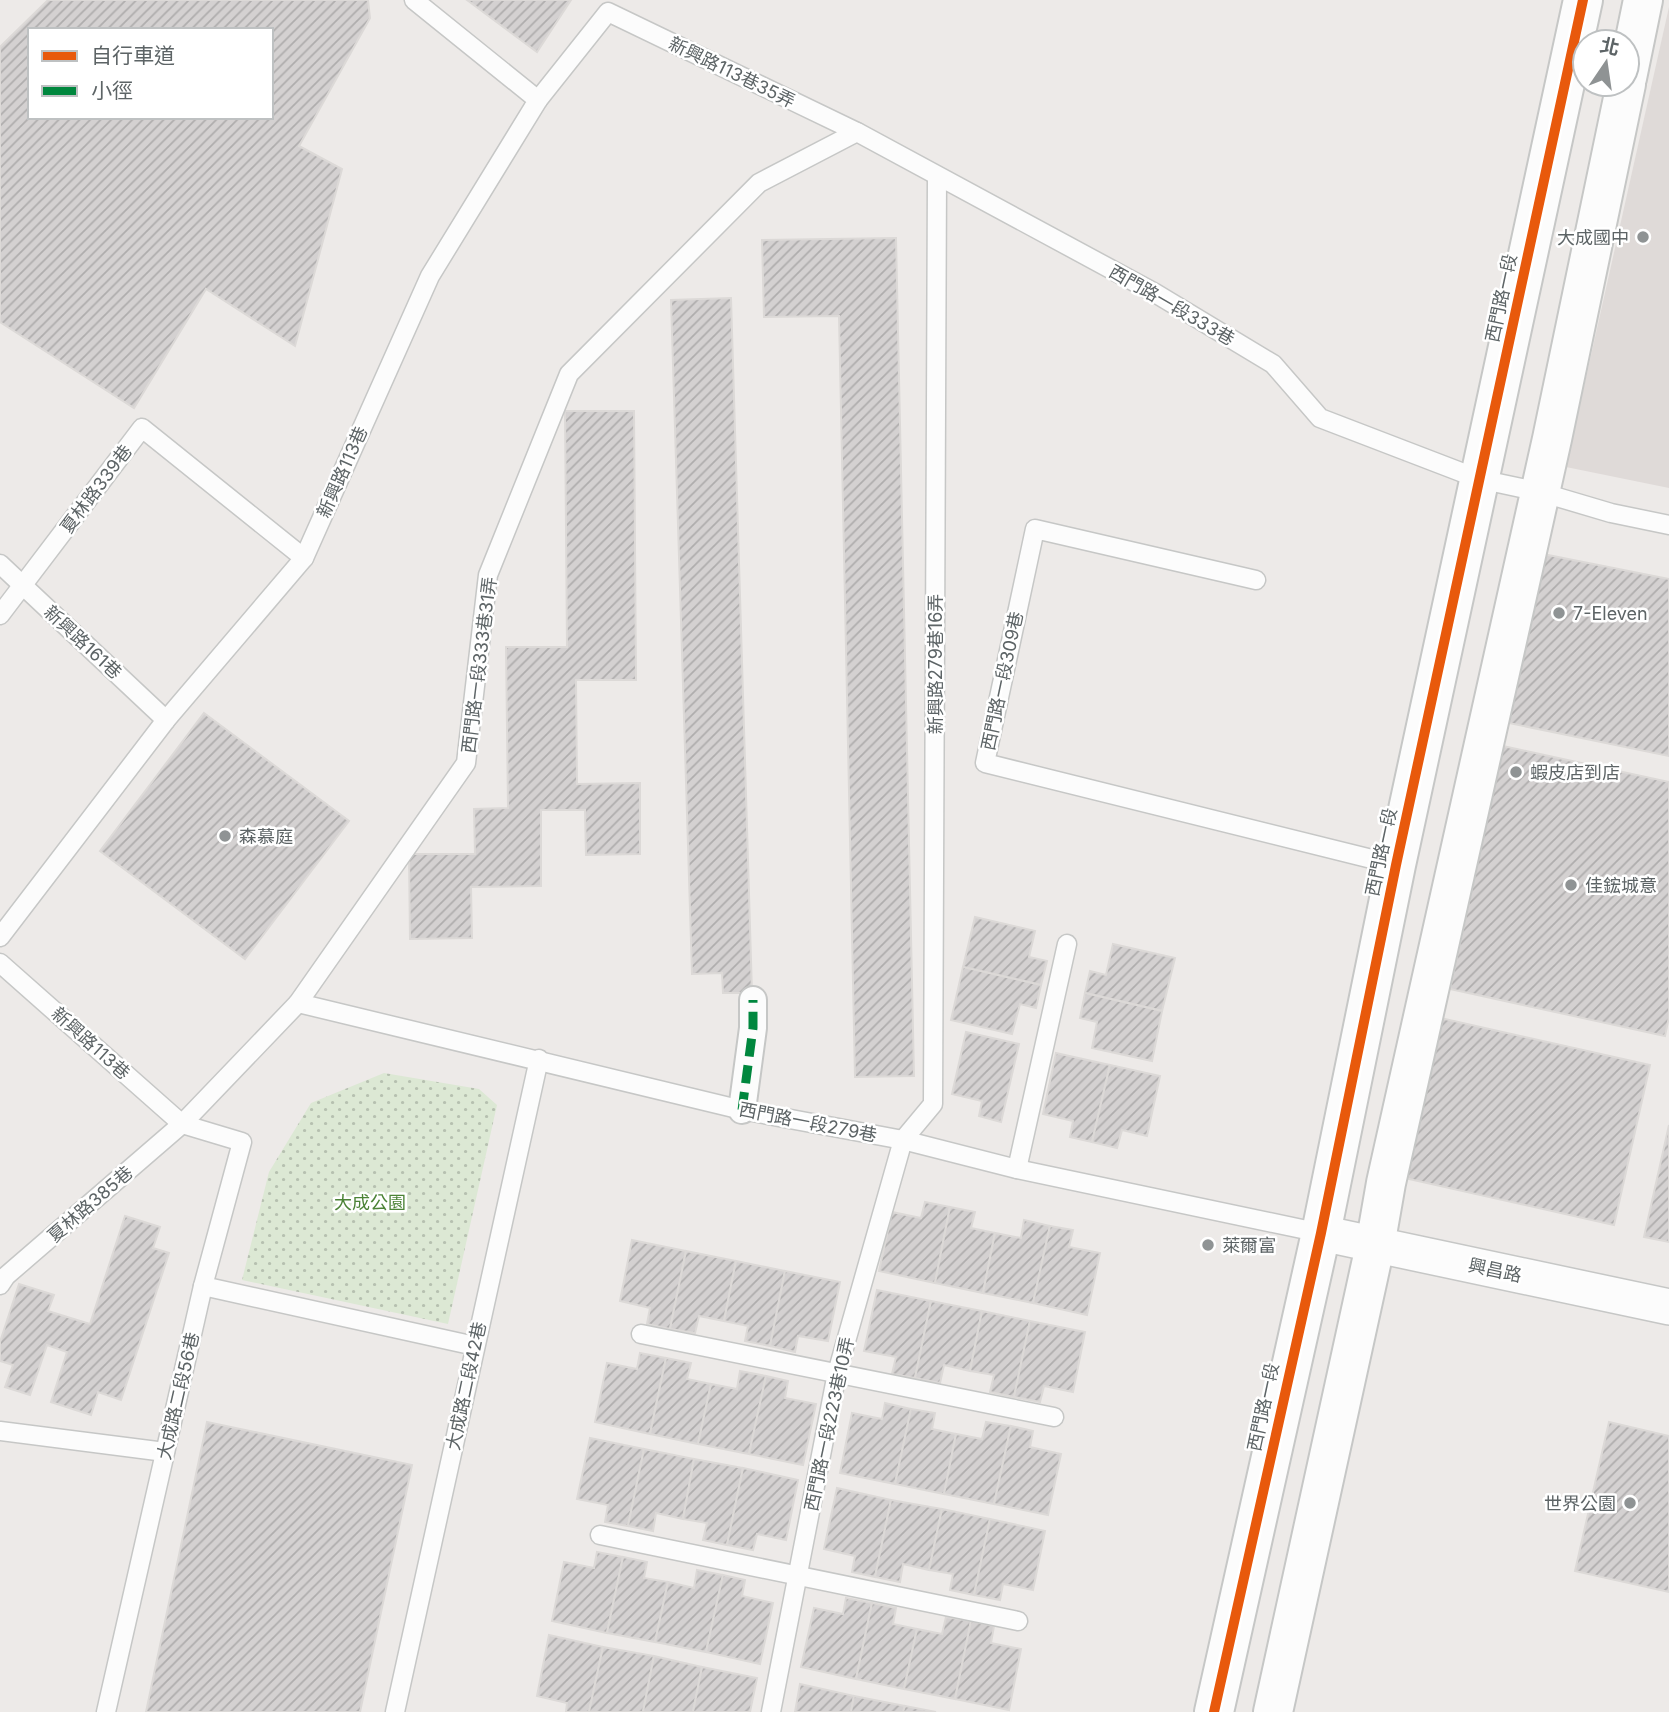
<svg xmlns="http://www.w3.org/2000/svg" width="1669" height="1712" font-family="Inter,'Noto Sans TC',sans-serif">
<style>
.education{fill:#dfdad8}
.grass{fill:url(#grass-dots)}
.building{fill:url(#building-hatch);stroke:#dcd9d7;stroke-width:2;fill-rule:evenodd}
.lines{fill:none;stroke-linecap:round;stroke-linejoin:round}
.service-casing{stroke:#c6c7c6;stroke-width:21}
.pedestrian-casing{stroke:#c6c7c6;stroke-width:30}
.minor-casing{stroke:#c6c7c6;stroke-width:38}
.tertiary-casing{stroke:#c6c7c6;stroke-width:42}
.service{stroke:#fcfcfc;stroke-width:18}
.pedestrian{stroke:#fcfcfc;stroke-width:26}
.minor{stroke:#fcfcfc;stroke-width:35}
.tertiary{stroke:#fcfcfc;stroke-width:38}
.quiet{stroke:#00873e;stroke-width:9;stroke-dasharray:18 9;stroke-linecap:butt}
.cycleway-casing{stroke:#fff;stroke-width:15}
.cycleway{stroke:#e8590c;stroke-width:10}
.poi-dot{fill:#8f9394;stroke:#fff;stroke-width:2.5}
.labels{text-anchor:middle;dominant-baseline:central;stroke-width:5;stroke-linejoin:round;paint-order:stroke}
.street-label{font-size:18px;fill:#5d6466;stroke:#fff}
.poi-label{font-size:18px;fill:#5d6466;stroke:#fff;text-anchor:start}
.park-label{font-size:18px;fill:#4c8337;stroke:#fff}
</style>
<defs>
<pattern id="grass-dots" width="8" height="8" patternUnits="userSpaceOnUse" patternTransform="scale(1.75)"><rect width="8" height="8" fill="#dce8d4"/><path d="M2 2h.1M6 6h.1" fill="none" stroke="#b6c0b0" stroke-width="1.8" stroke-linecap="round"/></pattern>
<pattern id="building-hatch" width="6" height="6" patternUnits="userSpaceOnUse" patternTransform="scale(1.75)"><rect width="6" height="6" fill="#d4d1d1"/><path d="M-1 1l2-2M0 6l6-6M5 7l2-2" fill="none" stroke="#afadad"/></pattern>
</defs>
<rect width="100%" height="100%" fill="#edeae8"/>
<!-- education -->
<polygon class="education" points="1669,7 1669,488 1566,467"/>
<!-- grass -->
<polygon class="grass" points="384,1073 479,1089 497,1105 448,1324 242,1280 269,1172 311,1103"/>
<!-- building -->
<g class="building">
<path d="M368 0 370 18 299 146 342 169 295 346 206 289 134 408 0 322V47L48 0ZM30 30H271V117H30Z"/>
<polygon points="467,0 571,0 537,52"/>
<polygon points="896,238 914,1076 855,1077 839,316 764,317 762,240"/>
<polygon points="731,298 752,993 723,993 722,973 692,974 671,300"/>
<polygon points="565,411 634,411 636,680 576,680 577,784 640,783 640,854 586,855 585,810 541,810 541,886 471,887 472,938 410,939 409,854 475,854 474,809 508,808 506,647 567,647"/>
<polygon points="1538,553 1669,579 1669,756 1504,722"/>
<polygon points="204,713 349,821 245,959 100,851"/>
<polygon points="1503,746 1669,782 1669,1017 1665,1036 1450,989"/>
<polygon points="975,917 1035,931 1029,957 1047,961 1041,985 963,967"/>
<polygon points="1113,944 1175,958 1162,1011 1085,993 1090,971 1106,975"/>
<polygon points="963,967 1041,985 1036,1008 1020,1004 1012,1034 951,1020"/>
<polygon points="1085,993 1162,1011 1152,1061 1092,1048 1097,1022 1080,1018"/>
<polygon points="1436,1017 1650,1065 1614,1225 1400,1177"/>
<polygon points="966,1032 1019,1044 1001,1122 979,1116 982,1101 952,1094"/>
<polygon points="1056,1053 1110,1065 1092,1142 1070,1137 1073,1121 1043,1114"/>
<polygon points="1110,1065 1160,1076 1147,1136 1122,1130 1117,1148 1092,1142"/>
<polygon points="1669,1125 1669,1242 1644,1237"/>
<polygon points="925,1202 950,1207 935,1283 879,1271 892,1212 921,1218"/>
<polygon points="950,1207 975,1212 971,1228 995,1233 983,1293 935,1283"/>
<polygon points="125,1216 160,1227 153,1248 169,1253 121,1400 98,1392 91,1415 51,1402 67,1352 47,1345 30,1395 5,1387 13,1365 0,1361 0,1342 19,1284 54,1295 48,1311 90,1324"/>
<polygon points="1024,1220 1050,1226 1033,1303 983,1293 995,1233 1021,1238"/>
<polygon points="1050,1226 1073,1230 1069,1247 1100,1253 1087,1315 1033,1303"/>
<polygon points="632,1240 686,1251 670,1329 647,1324 650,1308 620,1301"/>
<polygon points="686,1251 736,1261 724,1321 699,1316 695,1333 670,1329"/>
<polygon points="736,1261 785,1271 770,1346 745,1341 748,1326 724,1321"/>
<polygon points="785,1271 840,1282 828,1341 798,1336 795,1352 770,1346"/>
<polygon points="877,1290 931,1301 915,1378 892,1374 896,1357 864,1351"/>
<polygon points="931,1301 982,1311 970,1371 944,1365 940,1383 915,1378"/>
<polygon points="982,1311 1030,1321 1014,1397 990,1392 994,1375 970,1371"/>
<polygon points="1030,1321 1085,1332 1073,1392 1044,1386 1040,1402 1014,1397"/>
<polygon points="640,1353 666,1358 650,1434 595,1422 607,1363 637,1369"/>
<polygon points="666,1358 691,1363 687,1379 711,1384 698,1444 650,1434"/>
<polygon points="740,1371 766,1376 749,1454 698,1444 711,1384 737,1389"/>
<polygon points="766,1376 788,1381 785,1398 816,1404 803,1465 749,1454"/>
<polygon points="885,1403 911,1409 895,1484 840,1473 852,1413 882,1419"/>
<polygon points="911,1409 935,1413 932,1429 956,1434 944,1494 895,1484"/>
<polygon points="207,1422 412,1465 360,1712 146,1712"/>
<polygon points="986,1422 1011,1426 994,1504 944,1494 956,1434 982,1439"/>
<polygon points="1609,1422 1669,1436 1669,1592 1575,1571"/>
<polygon points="1011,1426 1033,1431 1030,1447 1061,1454 1048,1515 994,1504"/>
<polygon points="590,1438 644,1449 628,1526 605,1522 608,1505 577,1499"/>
<polygon points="644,1449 694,1459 683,1519 656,1513 653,1531 628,1526"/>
<polygon points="694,1459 743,1468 727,1545 703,1540 707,1523 683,1519"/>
<polygon points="743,1468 798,1480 786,1540 757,1534 753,1550 727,1545"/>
<polygon points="837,1488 891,1500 875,1577 852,1572 855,1556 824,1549"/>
<polygon points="891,1500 942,1509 929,1570 903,1564 900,1582 875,1577"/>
<polygon points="942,1509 990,1519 974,1595 950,1590 953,1574 929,1570"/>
<polygon points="990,1519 1045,1531 1033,1590 1003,1584 1000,1600 974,1595"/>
<polygon points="597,1552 623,1557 607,1633 552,1621 564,1562 594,1568"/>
<polygon points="623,1557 647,1562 644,1578 668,1582 655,1642 607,1633"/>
<polygon points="697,1570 723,1575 706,1652 655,1642 668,1582 694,1588"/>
<polygon points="723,1575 745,1580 742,1596 773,1603 760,1664 706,1652"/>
<polygon points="846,1598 872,1603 856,1679 801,1667 814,1608 843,1614"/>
<polygon points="872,1603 896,1608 893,1624 917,1629 904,1689 856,1679"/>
<polygon points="946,1617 971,1621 955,1699 904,1689 917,1629 942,1634"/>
<polygon points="971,1621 994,1626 991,1643 1021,1649 1009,1710 955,1699"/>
<polygon points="549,1635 603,1647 589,1712 566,1712 567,1703 537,1696"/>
<polygon points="603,1647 654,1656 643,1712 589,1712"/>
<polygon points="654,1656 702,1667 693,1712 643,1712"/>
<polygon points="702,1667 757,1678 750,1712 693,1712"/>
<polygon points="800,1684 854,1696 851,1712 795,1712"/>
<polygon points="854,1696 905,1706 903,1712 851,1712"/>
<polygon points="905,1706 936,1712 903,1712"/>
</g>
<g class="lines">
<!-- service casing -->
<g class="service-casing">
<g id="service">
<polyline points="538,100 608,12 857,132 1155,293 1273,364 1320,418 1479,479 1540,492 1611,513 1669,525"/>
<polyline points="0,564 166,720"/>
<polyline points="1256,580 1035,529 985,763 1396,865"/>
<polyline points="0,615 142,428 304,558"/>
<polyline points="0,937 166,720 304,558 430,276 538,100 414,0"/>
<polyline points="0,963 182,1124 242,1142 203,1286 106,1712"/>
<polyline points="298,1003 742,1110 903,1140 1017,1169 1321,1233"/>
<polyline points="1017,1169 1067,944"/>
<polyline points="0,1285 6,1276 182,1124 298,1003 466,763 488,575 569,374 759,183 857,132"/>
<polyline points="203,1286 475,1346"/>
<polyline points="641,1334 1054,1417"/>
<polyline points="0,1431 165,1452"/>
<polyline points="600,1535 1018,1621"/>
<polyline points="395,1712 539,1059"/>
<polyline points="771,1712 837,1373 903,1140 933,1104 937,177"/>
</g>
</g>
<!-- pedestrian casing -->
<g class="pedestrian-casing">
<polyline id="pedestrian" points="742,1110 753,1028 753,1000"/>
</g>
<!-- minor casing -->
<g class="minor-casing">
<polyline id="minor" points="1321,1233 1669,1307"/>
</g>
<!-- tertiary casing -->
<g class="tertiary-casing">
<g id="tertiary">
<polyline points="1627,78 1643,0"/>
<polyline points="1214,1712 1321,1233 1396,865 1583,0"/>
<polyline points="1273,1712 1375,1246 1386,1183 1552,439 1626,84"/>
</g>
</g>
<!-- service -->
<use href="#service" class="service"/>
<!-- pedestrian -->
<use href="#pedestrian" class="pedestrian"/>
<!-- minor -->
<use href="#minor" class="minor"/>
<!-- tertiary -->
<use href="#tertiary" class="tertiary"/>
<!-- quiet -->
<polyline class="quiet" points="742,1110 753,1028 753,1000"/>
<!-- cycleway casing -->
<g class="cycleway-casing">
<polyline id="cycleway" points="1214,1712 1321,1233 1396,865 1583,0"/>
</g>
<!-- cycleway -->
<use href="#cycleway" class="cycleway"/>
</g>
<!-- markers -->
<g class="poi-dot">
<circle cx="1643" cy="237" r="7"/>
<circle cx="1559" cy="613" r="7"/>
<circle cx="1516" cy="772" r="7"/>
<circle cx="225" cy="836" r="7"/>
<circle cx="1571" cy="885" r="7"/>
<circle cx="1208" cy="1245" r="7"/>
<circle cx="1630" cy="1503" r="7"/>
</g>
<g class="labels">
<!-- street labels -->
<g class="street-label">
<text transform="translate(732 72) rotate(26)">新興路113巷35弄</text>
<text transform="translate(1501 298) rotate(-78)">西門路一段</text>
<text transform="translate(1172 305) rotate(30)">西門路一段333巷</text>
<text transform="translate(342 472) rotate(-66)">新興路113巷</text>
<text transform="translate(96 489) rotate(-53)">夏林路339巷</text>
<text transform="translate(83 642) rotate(43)">新興路161巷</text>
<text transform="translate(935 664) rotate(-90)">新興路279巷16弄</text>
<text transform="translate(479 665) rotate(-83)">西門路一段333巷31弄</text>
<text transform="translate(1002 681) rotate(-78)">西門路一段309巷</text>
<text transform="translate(1381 852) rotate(-78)">西門路一段</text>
<text transform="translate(91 1043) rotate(42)">新興路113巷</text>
<text transform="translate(808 1122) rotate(11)">西門路一段279巷</text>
<text transform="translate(90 1204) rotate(-41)">夏林路385巷</text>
<text transform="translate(1495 1270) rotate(12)">興昌路</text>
<text transform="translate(466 1386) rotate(-78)">大成路二段42巷</text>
<text transform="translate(178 1396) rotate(-77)">大成路二段56巷</text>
<text transform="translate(1263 1407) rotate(-78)">西門路一段</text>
<text transform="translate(829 1424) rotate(-78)">西門路一段223巷10弄</text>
</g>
<!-- poi labels -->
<g class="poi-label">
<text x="1629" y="237" text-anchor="end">大成國中</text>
<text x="1573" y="613">7-Eleven</text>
<text x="1530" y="772">蝦皮店到店</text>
<text x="239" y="836">森慕庭</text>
<text x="1585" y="885">佳鋐城意</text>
<text x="1222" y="1245">萊爾富</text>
<text x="1616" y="1503" text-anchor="end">世界公園</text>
</g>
<!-- park labels -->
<g class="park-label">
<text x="370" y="1202">大成公園</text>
</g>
</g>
<!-- legend -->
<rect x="28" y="28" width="245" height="91" fill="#ffffff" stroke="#bec1c2" stroke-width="2"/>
<rect x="42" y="51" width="35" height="10" fill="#e8590c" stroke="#bec1c2" stroke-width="2"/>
<text x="91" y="63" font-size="21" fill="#5d6466">自行車道</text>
<rect x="42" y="86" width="35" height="10" fill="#00873e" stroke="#bec1c2" stroke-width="2"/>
<text x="91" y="98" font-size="21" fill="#5d6466">小徑</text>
<!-- north arrow -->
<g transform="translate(1606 63) rotate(13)"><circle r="33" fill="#ffffff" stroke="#bec1c2" stroke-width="2"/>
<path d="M0-5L12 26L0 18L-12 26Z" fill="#8f9394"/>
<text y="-10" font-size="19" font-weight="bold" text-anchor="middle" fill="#5d6466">北</text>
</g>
</svg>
